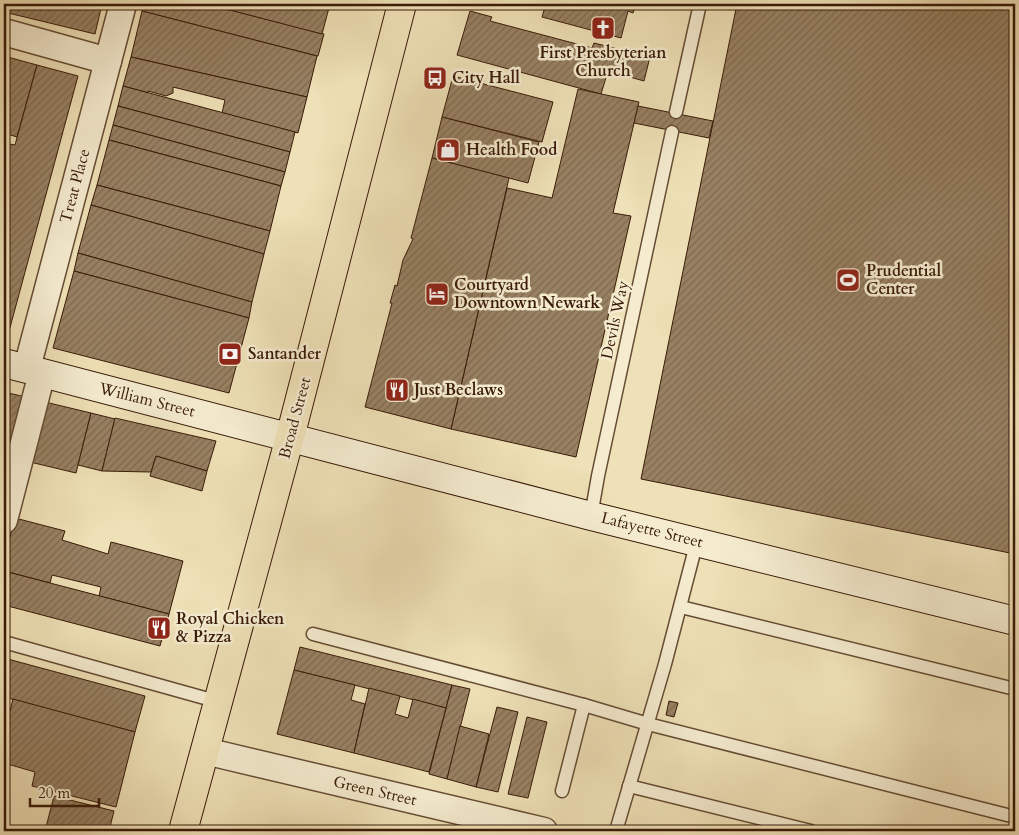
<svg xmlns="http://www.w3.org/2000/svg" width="1019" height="835" font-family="Cardo,serif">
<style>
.building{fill:url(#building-hatch);stroke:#391a08}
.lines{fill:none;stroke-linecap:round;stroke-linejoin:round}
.lane-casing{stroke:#664c34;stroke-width:15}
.street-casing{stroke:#664c34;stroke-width:29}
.secondary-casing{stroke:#391a08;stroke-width:30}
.primary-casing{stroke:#391a08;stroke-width:30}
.lane{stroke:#f5ecd0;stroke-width:12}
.street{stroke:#f5ecd0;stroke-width:26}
.secondary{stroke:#f5ecd0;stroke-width:28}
.primary{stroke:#efe1b7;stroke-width:28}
.labels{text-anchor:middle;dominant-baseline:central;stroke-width:5;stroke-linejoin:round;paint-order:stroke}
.poi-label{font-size:16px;font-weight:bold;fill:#391a08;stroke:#f5ecd0;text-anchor:start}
.street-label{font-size:16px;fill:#391a08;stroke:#f5ecd0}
</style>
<defs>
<pattern id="building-hatch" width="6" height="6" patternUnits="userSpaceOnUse" patternTransform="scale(1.25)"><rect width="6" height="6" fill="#988163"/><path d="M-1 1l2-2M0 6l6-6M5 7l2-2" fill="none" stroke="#7d6950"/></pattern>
</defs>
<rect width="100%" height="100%" fill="#efe1b7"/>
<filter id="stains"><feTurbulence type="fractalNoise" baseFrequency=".004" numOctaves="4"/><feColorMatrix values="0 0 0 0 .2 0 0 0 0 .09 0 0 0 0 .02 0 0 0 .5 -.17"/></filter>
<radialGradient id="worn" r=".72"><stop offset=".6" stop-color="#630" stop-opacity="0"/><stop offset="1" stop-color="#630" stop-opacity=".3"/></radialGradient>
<!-- building -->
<g class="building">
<polygon points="4,4 102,4 95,34 4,12"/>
<polygon points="144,4 207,4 324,34 318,56 317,56 142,11"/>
<polygon points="207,4 330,4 322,34"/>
<polygon points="542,4 636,4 633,13 628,11 621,38 542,17 545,7 541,6"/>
<polygon points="737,4 1015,4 1015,554 641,479"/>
<polygon points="142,11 317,56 307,97 131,57"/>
<polygon points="470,11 492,17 490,21 592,48 594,43 650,57 644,81 608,71 601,94 457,55"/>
<polygon points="4,56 37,65 17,137 4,133"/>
<polygon points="131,57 307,97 298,133 222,113 225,100 173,87 173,93 166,96 148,91 148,93 123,86"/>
<polygon points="37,65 78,76 8,335 4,334 4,143 15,145"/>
<polygon points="453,76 553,102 542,142 442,117"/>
<polygon points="123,86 295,132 290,152 118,106"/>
<polygon points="578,89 639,102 613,213 631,216 576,457 451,429 507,188 552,198"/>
<polygon points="118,106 290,152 285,172 113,125"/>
<polygon points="638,106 713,121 709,138 634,123"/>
<polygon points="442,117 539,142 528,183 432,158"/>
<polygon points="113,125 285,172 281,186 109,140"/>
<polygon points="109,140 281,186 270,231 97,185"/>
<polygon points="432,158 509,178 451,429 365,407 392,303 390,303 395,285 397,286 403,260 413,239 411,238"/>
<polygon points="97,185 270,231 264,254 91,205"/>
<polygon points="91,205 264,254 252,302 78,253"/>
<polygon points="78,253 252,302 249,318 74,271"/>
<polygon points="74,271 249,318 229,393 53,348"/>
<polygon points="4,392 30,398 4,494"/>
<polygon points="45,402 91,413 76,473 30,462"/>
<polygon points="91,413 115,419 102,471 78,465"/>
<polygon points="115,418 216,441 207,471 156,456 151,472 102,471"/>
<polygon points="156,456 207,471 202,491 150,476"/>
<polygon points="15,518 65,531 62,540 108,554 111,542 183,561 169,614 99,596 101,587 52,575 50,583 4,571 4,560"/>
<polygon points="4,571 169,614 160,646 4,605"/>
<polygon points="300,647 452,685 446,708 294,670"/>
<polygon points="4,658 145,696 135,732 4,697"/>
<polygon points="294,670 355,685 351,700 365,704 354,753 277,734"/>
<polygon points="452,685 470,689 447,779 429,774"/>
<polygon points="369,688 400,696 395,714 408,718 413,699 446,708 429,772 354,753"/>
<polygon points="13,699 135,732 116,807 32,786 35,772 4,763 4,735"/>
<polygon points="669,701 678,703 674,717 666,715"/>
<polygon points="497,707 518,712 498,792 476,787"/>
<polygon points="527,717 547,722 528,798 508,794"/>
<polygon points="460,726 489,734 476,787 447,779"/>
<polygon points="54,796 114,811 109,831 45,831"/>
<polygon points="304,826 325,831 302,831"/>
</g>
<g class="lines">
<!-- lane casing -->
<g class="lane-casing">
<g id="lane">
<polyline points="676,112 700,4"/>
<polyline points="591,516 598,476 672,132"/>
<polyline points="681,607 1015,689"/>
<polyline points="313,634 584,705 648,724 1015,817"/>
<polyline points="4,642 219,702"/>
<polyline points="629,786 811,831"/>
<polyline points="562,791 584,705"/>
<polyline points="616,831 665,664 697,541"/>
</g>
</g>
<!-- street casing -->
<g class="street-casing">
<g id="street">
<polyline points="4,32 108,61"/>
<polyline points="27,368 123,4"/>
<polyline points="4,520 42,373"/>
<polyline points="205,751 544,831"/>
</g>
</g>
<!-- secondary casing -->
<g class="secondary-casing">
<polyline id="secondary" points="4,363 591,516 1015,621"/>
</g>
<!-- primary casing -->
<g class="primary-casing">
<polyline id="primary" points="183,831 290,437 402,4"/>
</g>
<!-- lane -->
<use href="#lane" class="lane"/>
<!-- street -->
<use href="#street" class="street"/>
<!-- secondary -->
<use href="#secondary" class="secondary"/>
<!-- primary -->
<use href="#primary" class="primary"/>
</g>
<!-- icons -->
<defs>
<g id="church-square" transform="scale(1.25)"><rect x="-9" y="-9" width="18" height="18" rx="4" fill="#8f2418" stroke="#f5ecd0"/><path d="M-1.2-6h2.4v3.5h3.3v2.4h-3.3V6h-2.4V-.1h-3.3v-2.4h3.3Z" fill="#fff"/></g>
<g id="bus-square" transform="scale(1.25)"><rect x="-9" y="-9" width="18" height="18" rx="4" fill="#8f2418" stroke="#f5ecd0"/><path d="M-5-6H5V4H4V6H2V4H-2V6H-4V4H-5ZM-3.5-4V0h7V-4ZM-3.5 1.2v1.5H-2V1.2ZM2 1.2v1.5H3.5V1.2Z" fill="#fff"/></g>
<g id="shop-square" transform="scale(1.25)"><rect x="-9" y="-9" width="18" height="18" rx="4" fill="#8f2418" stroke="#f5ecd0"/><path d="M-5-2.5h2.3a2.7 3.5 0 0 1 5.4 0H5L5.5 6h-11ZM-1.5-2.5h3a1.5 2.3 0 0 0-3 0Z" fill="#fff"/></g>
<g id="stadium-square" transform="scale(1.25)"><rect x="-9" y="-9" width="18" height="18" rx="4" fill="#8f2418" stroke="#f5ecd0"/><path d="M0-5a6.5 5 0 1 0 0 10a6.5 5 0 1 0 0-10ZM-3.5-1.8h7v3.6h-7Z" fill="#fff"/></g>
<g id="hotel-square" transform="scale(1.25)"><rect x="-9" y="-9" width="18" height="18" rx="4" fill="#8f2418" stroke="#f5ecd0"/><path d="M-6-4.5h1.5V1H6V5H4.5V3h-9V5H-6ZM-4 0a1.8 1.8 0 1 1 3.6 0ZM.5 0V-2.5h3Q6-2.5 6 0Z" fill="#fff"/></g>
<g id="bank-square" transform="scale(1.25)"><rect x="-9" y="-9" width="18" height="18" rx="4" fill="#8f2418" stroke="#f5ecd0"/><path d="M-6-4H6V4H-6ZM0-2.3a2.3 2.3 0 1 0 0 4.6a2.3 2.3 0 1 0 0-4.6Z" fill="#fff"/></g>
<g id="restaurant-square" transform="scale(1.25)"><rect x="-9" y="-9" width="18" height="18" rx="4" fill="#8f2418" stroke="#f5ecd0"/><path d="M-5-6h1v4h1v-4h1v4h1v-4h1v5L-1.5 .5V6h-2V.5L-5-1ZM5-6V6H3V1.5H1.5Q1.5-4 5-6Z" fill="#fff"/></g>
</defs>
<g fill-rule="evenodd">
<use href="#church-square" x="603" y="28"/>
<use href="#bus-square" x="435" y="78"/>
<use href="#shop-square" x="448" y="150"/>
<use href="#stadium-square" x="848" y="280"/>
<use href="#hotel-square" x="437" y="294"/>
<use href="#bank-square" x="230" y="354"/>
<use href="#restaurant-square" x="397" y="390"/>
<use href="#restaurant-square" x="159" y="628"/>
</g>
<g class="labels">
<!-- poi labels -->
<g class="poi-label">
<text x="603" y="53" text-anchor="middle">First Presbyterian<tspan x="603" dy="18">Church</tspan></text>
<text x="452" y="78">City Hall</text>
<text x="466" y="150">Health Food</text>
<text x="866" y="271">Prudential<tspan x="866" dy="18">Center</tspan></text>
<text x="454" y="285">Courtyard<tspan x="454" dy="18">Downtown Newark</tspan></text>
<text x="248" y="354">Santander</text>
<text x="414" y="390">Just Beclaws</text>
<text x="176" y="619">Royal Chicken<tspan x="176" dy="18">&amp; Pizza</tspan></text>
</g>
<!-- street labels -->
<g class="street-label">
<text transform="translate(75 186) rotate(-75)">Treat Place</text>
<text transform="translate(615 320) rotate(-78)">Devils Way</text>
<text transform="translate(147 400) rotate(14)">William Street</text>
<text transform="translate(295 418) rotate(-75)">Broad Street</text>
<text transform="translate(652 530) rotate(14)">Lafayette Street</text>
<text transform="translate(375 791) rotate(13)">Green Street</text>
</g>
</g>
<!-- margin -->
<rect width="1019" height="835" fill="none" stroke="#efe1b7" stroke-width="20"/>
<rect x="5" y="5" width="1009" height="825" fill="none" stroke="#391a08" stroke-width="2.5"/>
<rect x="10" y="10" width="999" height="815" fill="none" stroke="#391a08"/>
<!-- scale -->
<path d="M30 798v8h69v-8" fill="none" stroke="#391a08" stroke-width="2.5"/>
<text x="38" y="798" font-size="15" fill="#391a08" stroke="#f5ecd0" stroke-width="4" paint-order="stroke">20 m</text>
<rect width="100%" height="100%" filter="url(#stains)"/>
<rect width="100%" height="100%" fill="url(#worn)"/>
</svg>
